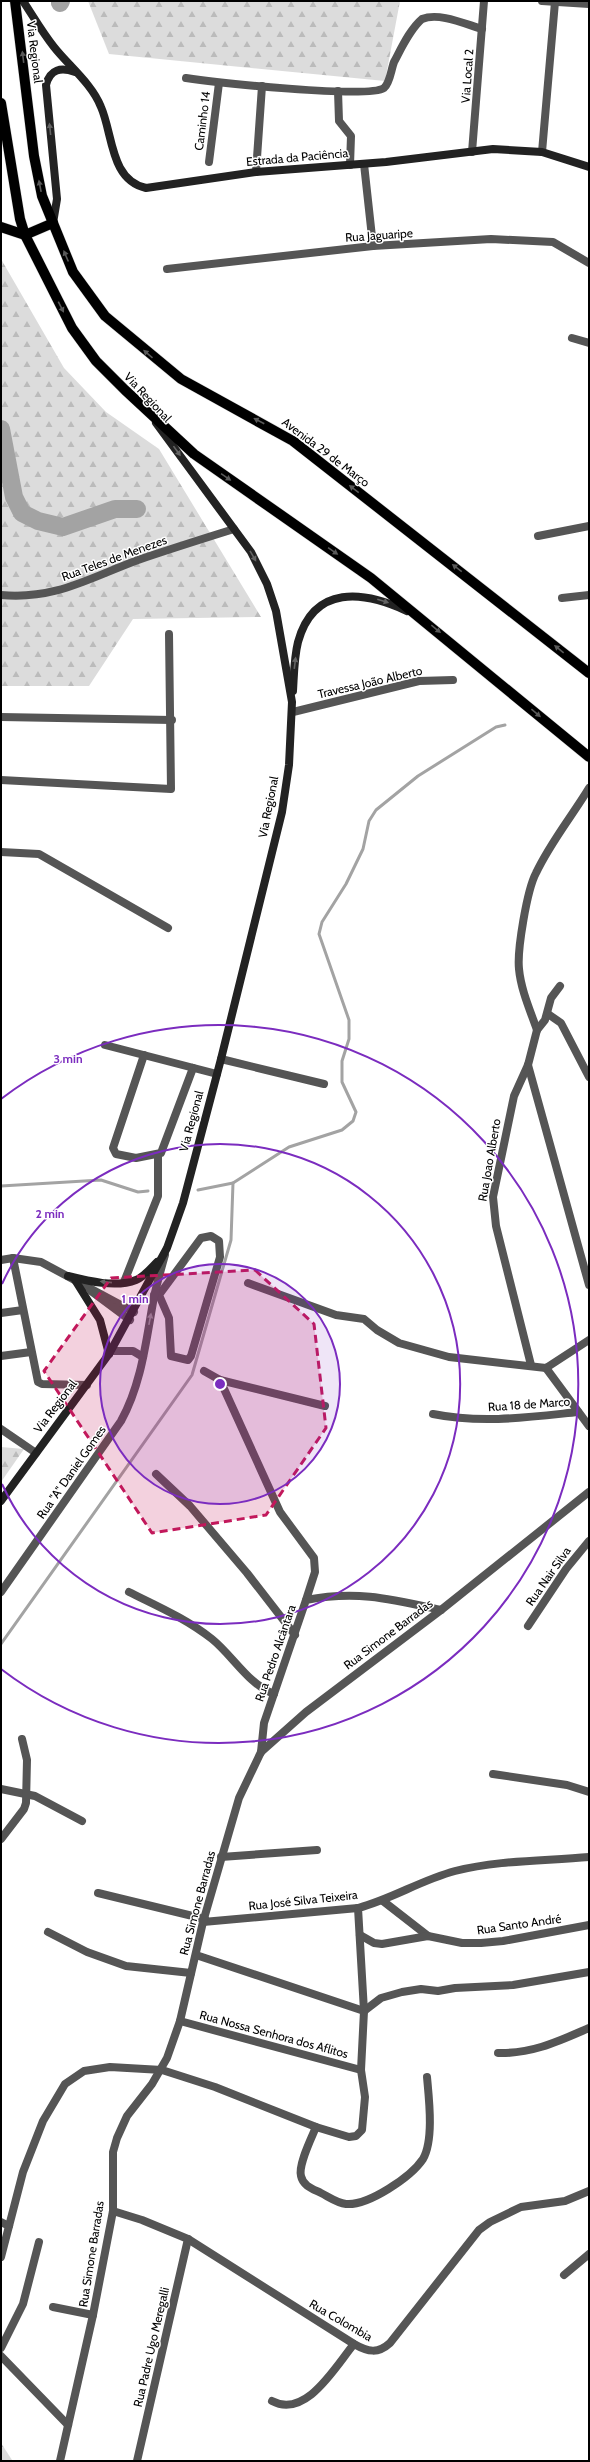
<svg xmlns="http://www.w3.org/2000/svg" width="590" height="2462" font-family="Cabin,sans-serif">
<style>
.forest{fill:url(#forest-firs)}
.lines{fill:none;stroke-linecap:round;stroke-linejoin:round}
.stream{stroke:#a3a3a3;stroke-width:3}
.river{stroke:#a3a3a3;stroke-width:18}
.primary-casing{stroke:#dbdbdb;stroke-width:11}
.street{stroke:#555;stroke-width:8}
.secondary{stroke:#222;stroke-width:8}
.primary{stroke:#000;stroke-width:10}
.oneway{fill:#595959}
.oneway2{fill:#646464}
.oneway3{fill:#999}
.marked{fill:#c2185b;fill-opacity:0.2;stroke:#c2185b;stroke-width:3;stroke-dasharray:8 5;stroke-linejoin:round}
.ring{fill:none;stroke:#7b2cbf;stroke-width:2}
.labels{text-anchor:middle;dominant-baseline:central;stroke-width:3;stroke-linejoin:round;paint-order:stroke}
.street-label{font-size:12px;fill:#000;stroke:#fff}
.centre{fill:#7b2cbf;stroke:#fff;stroke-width:2}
.ring-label{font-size:12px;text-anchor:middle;font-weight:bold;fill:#7b2cbf;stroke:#fff;stroke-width:3;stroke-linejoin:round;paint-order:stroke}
</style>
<defs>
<pattern id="forest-firs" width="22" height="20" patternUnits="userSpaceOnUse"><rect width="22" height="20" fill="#dcdcdc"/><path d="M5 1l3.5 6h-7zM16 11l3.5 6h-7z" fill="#bbb"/></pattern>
</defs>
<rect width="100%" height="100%" fill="#fff"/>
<!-- forest -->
<g class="forest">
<polygon points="88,1 400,1 385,81 109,54"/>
<polygon points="1,259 64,368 106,412 159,449 261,617 133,619 89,686 1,686"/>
<polygon points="1,1447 24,1449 1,1482"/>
<polygon points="1,2443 12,2460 12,2461 1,2461"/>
</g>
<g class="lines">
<!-- stream -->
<g class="stream">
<polyline points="1,1186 101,1180 138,1192 148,1191"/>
<polyline points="198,1190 233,1183 289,1147 342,1130 353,1121 356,1112 342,1082 342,1061 349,1039 349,1020 319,934 322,922 346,884 363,849 369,821 376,810 418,776 496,727 505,725"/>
<polyline points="1,1644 192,1375 231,1240 233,1183"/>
</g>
<!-- river -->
<g class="river">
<polyline points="60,3 61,1"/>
<polyline points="1,429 14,497 22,513 38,521 63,527 115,509 137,509"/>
</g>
<!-- primary casing -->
<g class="primary-casing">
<g id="primary">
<polyline points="15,1 34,156 42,196 73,272 105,316 181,379 293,441 589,673"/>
<polyline points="1,103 20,219 25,235 72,328 96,361 125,390 194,454 371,578 589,757"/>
<polyline points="1,227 25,235 53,223"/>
</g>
</g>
<!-- street -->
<g class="street">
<polyline points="542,1 589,4"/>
<path d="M186 78C212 82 368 99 384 88 390 83 391 70 394 62 401 49 410 29 422 19 439 12 465 24 482 29"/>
<polyline points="338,91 339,121 351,136 350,165"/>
<polyline points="472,152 484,1"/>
<polyline points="542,152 555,2"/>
<polyline points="209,162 219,83"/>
<polyline points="364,164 373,246"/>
<polyline points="256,172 262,86"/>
<polyline points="167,269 373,246 491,239 553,242 589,263"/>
<polyline points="572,338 589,343"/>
<polyline points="538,536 589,526"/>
<path d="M1 595C55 600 89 578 138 560 170 549 202 539 234 529"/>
<polyline points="562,598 589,595"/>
<polyline points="293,712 419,681 453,680"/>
<polyline points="1,717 172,720"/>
<polyline points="1,780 171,789 169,634"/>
<polyline points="1,852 39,854 168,928"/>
<polyline points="548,1014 561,1023 589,1077"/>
<path d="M537 1030C530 1010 521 990 519 969 517 950 527 890 536 873 550 843 572 816 589 788"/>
<polyline points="105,1045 217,1074"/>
<polyline points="144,1055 113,1148 116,1154 136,1158 161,1153 193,1068"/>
<polyline points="221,1059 324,1084"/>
<polyline points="528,1065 589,1285"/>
<polyline points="13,1258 38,1382 42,1384 87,1385"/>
<polyline points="1,1260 13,1258 41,1262 134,1312"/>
<polyline points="124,1282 158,1196 158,1155"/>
<polyline points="248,1283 336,1315 364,1319 377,1330 399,1343 449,1357 546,1368 589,1340"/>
<polyline points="91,1291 130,1320"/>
<polyline points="154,1295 159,1295 201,1238 211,1236 219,1241 220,1257 191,1356 188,1360 171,1356 169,1318 159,1295"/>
<polyline points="1,1313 23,1310"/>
<polyline points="112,1351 133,1351 143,1357"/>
<polyline points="1,1356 31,1352"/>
<polyline points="531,1365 496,1226 493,1197 514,1096 528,1065 537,1030 545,1020 551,998 560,986"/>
<polyline points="546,1368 589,1426"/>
<polyline points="204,1371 220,1380 325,1406"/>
<polyline points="220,1380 280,1512 314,1558 315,1572 306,1600"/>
<path d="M433 1414C482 1424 530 1417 578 1412"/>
<polyline points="1,1429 36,1453"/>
<polyline points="156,1474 190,1506 247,1573 295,1635"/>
<path d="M1 1592 121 1421C142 1383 146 1340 154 1297 157 1283 161 1269 165 1255"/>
<path d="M129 1592C157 1606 187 1619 212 1639 233 1656 248 1684 274 1694"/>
<polyline points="528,1626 566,1569 589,1541"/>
<path d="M261 1752 264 1723 306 1600C357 1590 391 1599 441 1610"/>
<polyline points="493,1774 567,1785 589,1792"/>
<polyline points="1,1789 35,1796 82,1821"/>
<polyline points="1,1839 24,1809 26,1803 27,1760 22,1739"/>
<polyline points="221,1857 317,1850"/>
<polyline points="98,1893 205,1919"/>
<polyline points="383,1901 428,1936"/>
<path d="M203 1922 358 1908C392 1899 421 1880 455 1871 498 1860 545 1861 589 1857"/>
<polyline points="48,1932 87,1952 126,1966 191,1973"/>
<polyline points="360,1935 374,1943 382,1944 428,1936 462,1943 481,1943 503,1941 589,1925"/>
<polyline points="196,1955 364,2011"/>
<polyline points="364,2011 381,1998 402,1992 421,1989 438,1991 455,1988 513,1985 589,1972"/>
<polyline points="180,2021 361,2070"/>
<path d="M498 2053C532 2054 559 2041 589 2028"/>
<path d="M316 2127C311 2139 298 2165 301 2176 303 2186 313 2189 321 2193 329 2197 337 2203 346 2204 368 2206 411 2177 423 2159 434 2140 429 2099 427 2077"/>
<path d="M113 2211 142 2220 188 2239 354 2344C368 2352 378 2354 390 2343L479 2230 490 2222 521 2207 565 2201 589 2191"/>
<polyline points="1,2222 9,2226"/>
<polyline points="1,2257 23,2172 43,2121 65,2084 84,2071 110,2067 162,2070 215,2087 316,2127 349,2137 356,2136 362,2130 365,2097 361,2070 364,2011 358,1908"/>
<polyline points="564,2275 589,2254"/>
<polyline points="53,2307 93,2315"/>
<polyline points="1,2348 23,2304 39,2242"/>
<polyline points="1,2356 68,2425"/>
<path d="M272 2401C306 2419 335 2367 354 2344"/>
<polyline points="60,2461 93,2315 113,2211 113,2152 117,2138 127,2116 152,2084 167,2058 180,2021 203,1922 239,1798 261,1752 306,1712 441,1610 589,1492"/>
<polyline points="137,2461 188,2239"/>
</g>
<!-- secondary -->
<g class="secondary">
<path d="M23 1C33 16 42 32 54 47 69 66 92 84 101 107 113 134 110 180 146 188L256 172 386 162 493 149 542 152 589 167"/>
<path d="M53 223 57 199 46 85C50 69 61 67 75 72"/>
<path d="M293 691C294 675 294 658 298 642 314 584 364 591 407 611"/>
<path d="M68 1276C88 1281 116 1288 136 1280 144 1277 151 1268 157 1262"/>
<polyline points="75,1280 100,1320 109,1354"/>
<polyline points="1,1501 109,1354 167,1248 183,1203 221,1059 282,812 289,765 292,702 276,611 267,584 251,552 156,423"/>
</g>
<!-- primary -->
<use href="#primary" class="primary"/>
</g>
<!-- one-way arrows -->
<defs><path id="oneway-solid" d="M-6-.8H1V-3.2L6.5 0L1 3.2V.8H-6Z"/></defs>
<g class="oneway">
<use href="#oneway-solid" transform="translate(23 57) rotate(-97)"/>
<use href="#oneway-solid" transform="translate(40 186) rotate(-101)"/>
<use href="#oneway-solid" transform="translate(66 256) rotate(-113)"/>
<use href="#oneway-solid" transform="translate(61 307) rotate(63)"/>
<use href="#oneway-solid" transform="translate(148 354) rotate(-139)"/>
<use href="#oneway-solid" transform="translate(259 421) rotate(-152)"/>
<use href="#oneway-solid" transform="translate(226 477) rotate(35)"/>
<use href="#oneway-solid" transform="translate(354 489) rotate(-142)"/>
<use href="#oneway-solid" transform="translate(333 551) rotate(35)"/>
<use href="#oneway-solid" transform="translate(457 568) rotate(-143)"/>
<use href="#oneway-solid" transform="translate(436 629) rotate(39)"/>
<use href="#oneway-solid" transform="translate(559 649) rotate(-141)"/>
<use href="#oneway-solid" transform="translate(536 713) rotate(40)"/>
</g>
<g class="oneway2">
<use href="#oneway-solid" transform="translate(50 129) rotate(-96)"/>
<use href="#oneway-solid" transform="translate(177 451) rotate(54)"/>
<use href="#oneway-solid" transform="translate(253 556) rotate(60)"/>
<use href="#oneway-solid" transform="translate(383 601) rotate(17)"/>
<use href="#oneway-solid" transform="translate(295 663) rotate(-83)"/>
<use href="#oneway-solid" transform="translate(106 1282) rotate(-174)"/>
</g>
<use class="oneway3" href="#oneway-solid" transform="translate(150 1319) rotate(-79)"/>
<!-- marked area -->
<path class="marked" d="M255 1270 314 1324 326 1428 266 1515 152 1533 44 1371 111 1278Z"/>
<!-- distance rings -->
<circle cx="220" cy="1384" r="120" fill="#7b2cbf" fill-opacity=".12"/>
<g class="ring">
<circle cx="220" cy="1384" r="120"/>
<path d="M2 1284A240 240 0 1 1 2 1484"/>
<path d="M1 1099A359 359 0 1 1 1 1669"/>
</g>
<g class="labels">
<!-- street labels -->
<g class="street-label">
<text transform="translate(35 52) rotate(83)">Via Regional</text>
<text transform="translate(467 76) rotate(-86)">Via Local 2</text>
<text transform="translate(202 121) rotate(-83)">Caminho 14</text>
<text transform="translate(297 157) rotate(-5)">Estrada da Paciência</text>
<text transform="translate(379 235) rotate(-4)">Rua Jaguaripe</text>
<text transform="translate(148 397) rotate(47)">Via Regional</text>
<text transform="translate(326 452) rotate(37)">Avenida 29 de Março</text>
<text transform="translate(114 558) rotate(-20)">Rua Teles de Menezes</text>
<text transform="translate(370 682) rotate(-13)">Travessa João Alberto</text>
<text transform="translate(268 807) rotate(-79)">Via Regional</text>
<text transform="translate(191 1121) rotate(-75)">Via Regional</text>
<text transform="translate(489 1160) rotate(-80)">Rua Joao Alberto</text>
<text transform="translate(529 1404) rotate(-4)">Rua 18 de Marco</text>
<text transform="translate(55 1406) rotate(-53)">Via Regional</text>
<text transform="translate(71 1472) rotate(-55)">Rua "A" Daniel Gomes</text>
<text transform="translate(548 1576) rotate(-55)">Rua Nair Silva</text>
<text transform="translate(388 1634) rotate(-37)">Rua Simone Barradas</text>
<text transform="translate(275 1653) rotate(-71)">Rua Pedro Alcântara</text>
<text transform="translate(303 1900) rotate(-6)">Rua José Silva Teixeira</text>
<text transform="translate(197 1903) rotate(-75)">Rua Simone Barradas</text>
<text transform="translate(519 1924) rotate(-8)">Rua Santo André</text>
<text transform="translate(274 2034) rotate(15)">Rua Nossa Senhora dos Aflitos</text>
<text transform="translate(91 2254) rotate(-81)">Rua Simone Barradas</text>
<text transform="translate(341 2320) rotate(30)">Rua Colombia</text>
<text transform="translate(151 2347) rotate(-77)">Rua Padre Ugo Meregalli</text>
</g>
</g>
<circle cx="220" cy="1384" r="6" class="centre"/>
<g class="ring-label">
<text x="68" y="1063">3 min</text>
<text x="50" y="1218">2 min</text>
<text x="135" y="1303">1 min</text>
</g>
<!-- border -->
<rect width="590" height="2462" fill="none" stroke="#000000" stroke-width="4"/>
</svg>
